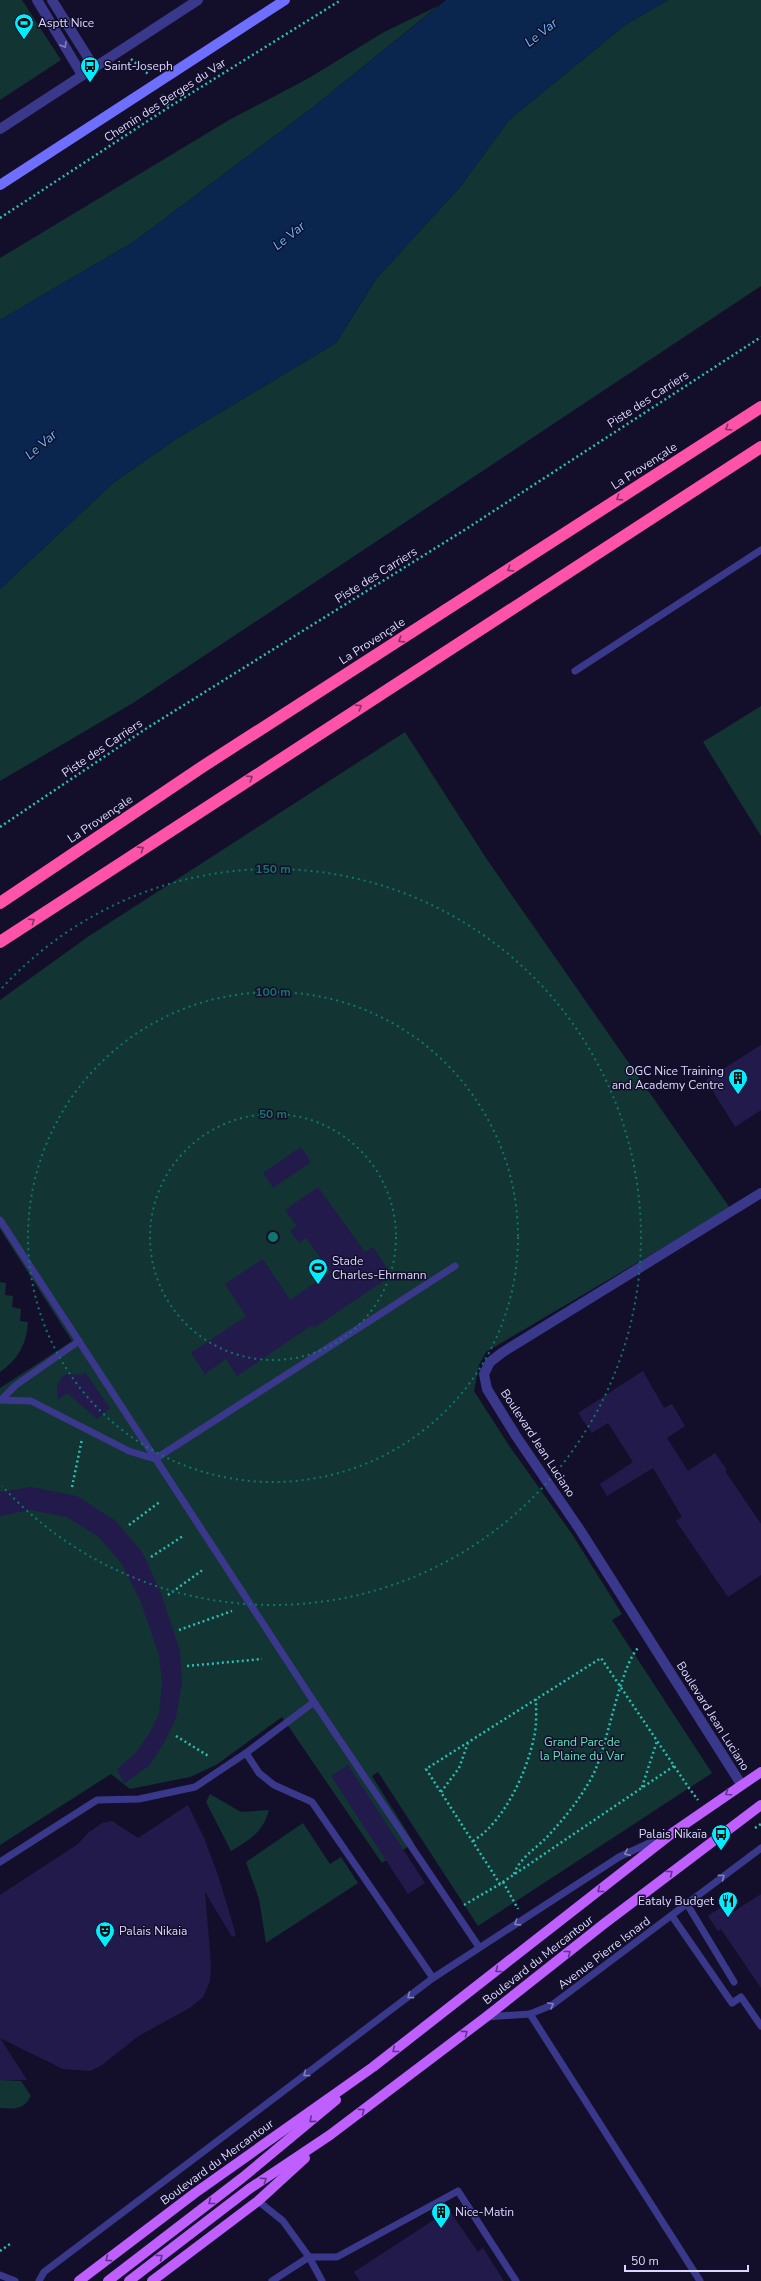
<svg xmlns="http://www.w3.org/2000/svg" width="761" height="2281" font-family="'Nunito Sans',sans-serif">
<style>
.green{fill:#123432}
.water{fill:#0a254e}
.building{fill:#231a4c}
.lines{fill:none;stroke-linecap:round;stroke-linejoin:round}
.path{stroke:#2ac1b4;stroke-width:2.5;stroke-dasharray:2 3;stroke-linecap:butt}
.lane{stroke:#39388b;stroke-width:7}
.street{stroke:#39388b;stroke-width:10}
.secondary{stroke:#6f6fff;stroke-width:10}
.primary{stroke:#bf5fff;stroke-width:10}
.highway{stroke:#ff53aa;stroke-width:12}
.oneway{stroke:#8280bf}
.oneway2{stroke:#89316a}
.oneway3{stroke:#60338a}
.ring{fill:none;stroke:#0f766e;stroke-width:2;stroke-dasharray:2 4}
.labels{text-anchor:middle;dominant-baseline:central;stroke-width:3;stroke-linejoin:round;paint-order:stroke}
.poi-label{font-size:12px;fill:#dbd8ff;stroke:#130f2a;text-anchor:start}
.street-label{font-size:12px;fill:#dbd8ff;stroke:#130f2a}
.park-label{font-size:12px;fill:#5de6c0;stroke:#130f2a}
.water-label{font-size:13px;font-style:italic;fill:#66bcff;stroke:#130f2a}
.centre{fill:#0f766e;stroke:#130f2a;stroke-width:2}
.ring-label{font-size:12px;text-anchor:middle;font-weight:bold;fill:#0f766e;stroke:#130f2a;stroke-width:3;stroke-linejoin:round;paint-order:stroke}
</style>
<rect width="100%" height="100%" fill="#130f2a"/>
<!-- green -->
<g class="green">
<polygon points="0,0 22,0 61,60 0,100"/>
<polygon points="668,0 761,0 761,286 133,703 0,781 0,589 113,483 176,439 336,343 376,279 460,187 509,120 625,25"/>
<polygon points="438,6 312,108 135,241 0,320 0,258 229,120 309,78 384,32"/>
<polygon points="761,706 761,836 703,742"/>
<polygon points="405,732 488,861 730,1208 486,1352 479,1365 474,1391 510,1447 572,1534 622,1614 612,1620 712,1773 478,1926 378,1772 372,1776 414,1843 382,1863 282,1717 216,1765 190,1777 130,1789 111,1774 0,1845 0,1388 72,1341 0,1229 0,1000 89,936"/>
<path d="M0 1282 6 1283 5 1295 13 1296 12 1307 21 1309 20 1321 28 1322C27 1343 18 1360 0 1372Z"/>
<path d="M210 1794 241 1812 269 1810C263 1832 250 1840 231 1851L206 1802Z"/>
<polygon points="303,1823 330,1864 341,1857 358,1883 266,1943 259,1899 246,1862"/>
<path d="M0 2080 21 2081 31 2096C24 2110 14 2109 0 2108Z"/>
</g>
<!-- water -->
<polygon class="water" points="446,0 668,0 625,25 509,120 460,187 376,279 336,343 176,439 113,483 0,589 0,320 135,241 312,108"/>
<!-- building -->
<g class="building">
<polygon points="761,1045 761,1110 735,1127 706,1080"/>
<polygon points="301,1147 311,1162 273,1188 263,1173"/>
<polygon points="318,1187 365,1252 373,1247 388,1270 381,1274 385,1280 314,1328 312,1325 237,1376 226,1359 205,1374 191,1353 246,1316 225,1284 263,1259 290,1300 331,1272 306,1238 299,1243 290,1231 297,1226 285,1210"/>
<polygon points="643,1371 664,1408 672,1404 685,1426 667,1438 688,1471 715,1453 727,1470 725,1471 761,1524 761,1575 728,1597 676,1521 682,1517 653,1468 607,1496 600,1484 633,1462 608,1423 592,1433 578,1413"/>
<polygon points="85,1372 110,1408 97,1419 67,1393 58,1400 57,1386 63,1376 68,1374 82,1375"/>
<polygon points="31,1487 77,1496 116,1521 141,1551 146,1560 161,1593 180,1651 182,1683 176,1718 165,1741 150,1765 124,1784 117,1769 136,1753 150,1732 159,1713 162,1683 159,1655 140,1600 121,1563 99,1537 67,1517 30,1510 0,1516 0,1492"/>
<polygon points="348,1765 425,1883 408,1894 331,1776"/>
<polygon points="188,1805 204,1838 218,1875 236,1935 232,1937 205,1892 211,1964 210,1981 203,1997 191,2007 137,2037 102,2065 90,2071 63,2069 0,2038 0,1895 78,1844 88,1833 102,1823 112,1821 138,1838"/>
<polygon points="761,1894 761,1988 721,1929 718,1931 708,1916 727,1903 733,1912"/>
<polygon points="0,2038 27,2080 0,2080"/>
<polygon points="449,2210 478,2252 483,2248 504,2281 360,2281 354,2272"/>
</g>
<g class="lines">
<!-- path -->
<g class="path">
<polyline points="131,59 148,74"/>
<polyline points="162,95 169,107"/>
<polyline points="0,218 169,107 341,0"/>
<polyline points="0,827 144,730 466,529 761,337"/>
<polyline points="72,1487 82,1439"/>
<polyline points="129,1525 161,1501"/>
<polyline points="151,1557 183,1536"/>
<polyline points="168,1595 204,1569"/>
<polyline points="179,1630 232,1611"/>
<polyline points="187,1666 262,1659"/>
<polyline points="176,1736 210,1757"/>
<polyline points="674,1766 500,1884 426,1769 601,1658 689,1788 698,1800"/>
<polyline points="642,1787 657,1741"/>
<polyline points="441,1792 459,1768 468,1743"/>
<polyline points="755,1828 761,1824"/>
<path d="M473 1841C504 1822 527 1772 534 1737 537 1725 536 1711 536 1699"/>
<path d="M514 1874C519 1859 535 1849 546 1838 564 1819 581 1798 593 1775 608 1745 620 1665 639 1647"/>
<polyline points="503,1882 518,1909"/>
<polyline points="464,1905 500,1884"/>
<polyline points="0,2251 10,2244"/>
</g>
<!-- lane -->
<g class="lane">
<polyline points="575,671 761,550"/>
<polyline points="0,1220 314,1702"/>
<polyline points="0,1400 31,1401 129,1451 155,1459 455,1266"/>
<polyline points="1,1400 16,1385 79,1341"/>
<polyline points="246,1753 314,1702 479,1947"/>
<polyline points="0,1862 97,1800 139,1799 195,1787 246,1753 259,1773 274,1785 312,1802 433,1978"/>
<polyline points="687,1904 734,1982"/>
<polyline points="672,1916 732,2003 741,1997 761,2026"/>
<polyline points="530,2014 700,2281"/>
<polyline points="486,2017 530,2014 552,2005 761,1848"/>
<polyline points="258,2201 283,2221 309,2257 272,2281"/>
<polyline points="0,2275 15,2281"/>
<polyline points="39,2281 44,2272 433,1978 619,1857 662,1837"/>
<polyline points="322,2281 309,2257 337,2257 458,2191 516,2281"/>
</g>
<!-- street -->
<g class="street">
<polyline points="37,0 82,75"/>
<polyline points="52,0 94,67"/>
<polyline points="0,129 198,0"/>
<polyline points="741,1784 580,1530 516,1436 487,1389 484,1374 490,1362 503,1352 761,1193"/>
</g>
<!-- secondary -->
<polyline class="secondary" points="0,185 285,0"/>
<!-- primary -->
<g class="primary">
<polyline points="79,2281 195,2193 373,2067 675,1831 761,1772"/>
<polyline points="108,2281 242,2178 336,2100"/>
<polyline points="129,2281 249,2189 330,2135 486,2017 605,1923 761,1805"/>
<polyline points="152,2281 258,2201 305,2158"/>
</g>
<!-- highway -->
<g class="highway">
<polyline points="0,903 202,767 761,407"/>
<polyline points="0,942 761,447"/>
</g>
</g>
<!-- one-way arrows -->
<defs><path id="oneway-chevron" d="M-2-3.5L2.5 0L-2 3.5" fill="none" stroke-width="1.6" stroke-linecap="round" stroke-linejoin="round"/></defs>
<g class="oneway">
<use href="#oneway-chevron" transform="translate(64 45) rotate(59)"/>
<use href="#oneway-chevron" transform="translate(627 1853) rotate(156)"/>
<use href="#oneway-chevron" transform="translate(722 1877) rotate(-37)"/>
<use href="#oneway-chevron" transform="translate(517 1923) rotate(147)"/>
<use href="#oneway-chevron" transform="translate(410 1996) rotate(143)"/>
<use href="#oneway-chevron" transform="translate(551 2005) rotate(-30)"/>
<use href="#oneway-chevron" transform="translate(306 2074) rotate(143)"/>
</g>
<g class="oneway2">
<use href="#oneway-chevron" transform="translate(728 428) rotate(147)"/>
<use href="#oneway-chevron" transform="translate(619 498) rotate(147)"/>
<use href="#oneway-chevron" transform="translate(510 569) rotate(147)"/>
<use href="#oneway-chevron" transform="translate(401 640) rotate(147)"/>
<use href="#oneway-chevron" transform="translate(359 707) rotate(-33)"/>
<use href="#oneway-chevron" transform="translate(250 778) rotate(-33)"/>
<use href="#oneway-chevron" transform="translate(141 849) rotate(-33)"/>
<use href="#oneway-chevron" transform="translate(32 921) rotate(-34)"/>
</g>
<g class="oneway3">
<use href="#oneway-chevron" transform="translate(728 1793) rotate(145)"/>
<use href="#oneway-chevron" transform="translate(670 1873) rotate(-38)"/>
<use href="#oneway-chevron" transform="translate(600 1890) rotate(142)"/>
<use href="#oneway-chevron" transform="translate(568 1953) rotate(-38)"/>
<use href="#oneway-chevron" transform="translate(498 1970) rotate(142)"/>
<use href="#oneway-chevron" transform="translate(465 2033) rotate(-37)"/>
<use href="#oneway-chevron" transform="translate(395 2050) rotate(142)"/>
<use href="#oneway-chevron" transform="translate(362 2111) rotate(-37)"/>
<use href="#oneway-chevron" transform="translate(312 2120) rotate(139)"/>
<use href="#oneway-chevron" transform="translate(264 2180) rotate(-34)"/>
<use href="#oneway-chevron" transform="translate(211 2202) rotate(142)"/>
<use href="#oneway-chevron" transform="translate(160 2257) rotate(-37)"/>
<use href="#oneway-chevron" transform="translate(108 2259) rotate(143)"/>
</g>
<!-- distance rings -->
<g class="ring">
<circle cx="273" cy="1237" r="123"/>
<circle cx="273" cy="1237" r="245"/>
<path d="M2 988A368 368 0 1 1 2 1486"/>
</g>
<!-- icons -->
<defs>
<g id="stadium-pin" transform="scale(1)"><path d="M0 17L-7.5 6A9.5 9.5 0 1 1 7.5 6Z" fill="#04edff" stroke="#130f2a"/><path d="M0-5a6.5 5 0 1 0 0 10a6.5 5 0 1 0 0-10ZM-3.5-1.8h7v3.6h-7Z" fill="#111"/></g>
<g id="bus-pin" transform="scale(1)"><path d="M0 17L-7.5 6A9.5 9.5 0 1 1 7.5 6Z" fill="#04edff" stroke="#130f2a"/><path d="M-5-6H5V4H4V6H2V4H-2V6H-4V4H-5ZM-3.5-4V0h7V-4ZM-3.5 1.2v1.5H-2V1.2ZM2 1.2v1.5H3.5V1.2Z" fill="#111"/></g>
<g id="building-pin" transform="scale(1)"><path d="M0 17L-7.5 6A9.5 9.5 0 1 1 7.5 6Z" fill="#04edff" stroke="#130f2a"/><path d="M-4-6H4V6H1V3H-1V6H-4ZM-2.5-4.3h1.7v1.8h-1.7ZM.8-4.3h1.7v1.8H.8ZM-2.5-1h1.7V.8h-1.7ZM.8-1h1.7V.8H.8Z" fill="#111"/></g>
<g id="restaurant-pin" transform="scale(1)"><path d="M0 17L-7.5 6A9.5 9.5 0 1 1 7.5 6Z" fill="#04edff" stroke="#130f2a"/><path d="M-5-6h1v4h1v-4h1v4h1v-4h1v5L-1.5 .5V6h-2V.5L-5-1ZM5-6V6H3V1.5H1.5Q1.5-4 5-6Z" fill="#111"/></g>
<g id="theatre-pin" transform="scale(1)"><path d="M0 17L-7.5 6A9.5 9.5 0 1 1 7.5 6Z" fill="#04edff" stroke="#130f2a"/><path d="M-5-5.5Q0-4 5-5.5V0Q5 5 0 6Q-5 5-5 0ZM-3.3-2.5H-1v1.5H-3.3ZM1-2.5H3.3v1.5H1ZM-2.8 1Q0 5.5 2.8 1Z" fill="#111"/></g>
</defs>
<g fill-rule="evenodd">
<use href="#stadium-pin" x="24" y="23"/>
<use href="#bus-pin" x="90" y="66"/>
<use href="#building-pin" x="738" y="1078"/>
<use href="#stadium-pin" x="318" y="1268"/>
<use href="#bus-pin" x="721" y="1834"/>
<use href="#restaurant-pin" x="728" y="1901"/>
<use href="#theatre-pin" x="105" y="1931"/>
<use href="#building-pin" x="441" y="2212"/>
</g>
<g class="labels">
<!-- poi labels -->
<g class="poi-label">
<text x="38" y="23">Asptt Nice</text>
<text x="104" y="66">Saint-Joseph</text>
<text x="724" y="1071" text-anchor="end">OGC Nice Training<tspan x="724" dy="14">and Academy Centre</tspan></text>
<text x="332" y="1261">Stade<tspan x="332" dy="14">Charles-Ehrmann</tspan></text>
<text x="707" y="1834" text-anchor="end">Palais Nikaïa</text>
<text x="714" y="1901" text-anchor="end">Eataly Budget</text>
<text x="119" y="1931">Palais Nikaia</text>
<text x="455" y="2212">Nice-Matin</text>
</g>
<!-- street labels -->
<g class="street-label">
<text transform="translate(165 100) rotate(-33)">Chemin des Berges du Var</text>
<text transform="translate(648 399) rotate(-33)">Piste des Carriers</text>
<text transform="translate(644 466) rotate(-33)">La Provençale</text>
<text transform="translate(376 575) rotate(-32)">Piste des Carriers</text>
<text transform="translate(372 641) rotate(-33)">La Provençale</text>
<text transform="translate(102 748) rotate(-34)">Piste des Carriers</text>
<text transform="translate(100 819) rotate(-34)">La Provençale</text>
<text transform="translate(538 1443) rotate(57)">Boulevard Jean Luciano</text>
<text transform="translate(713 1716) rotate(58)">Boulevard Jean Luciano</text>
<text transform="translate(604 1953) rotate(-37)">Avenue Pierre Isnard</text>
<text transform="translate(538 1960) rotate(-38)">Boulevard du Mercantour</text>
<text transform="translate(217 2162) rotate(-36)">Boulevard du Mercantour</text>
</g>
<!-- park labels -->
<g class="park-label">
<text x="582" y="1742">Grand Parc de<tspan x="582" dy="14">la Plaine du Var</tspan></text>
</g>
<!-- water labels -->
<g class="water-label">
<text transform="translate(541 33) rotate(-38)">Le Var</text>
<text transform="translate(289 236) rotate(-39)">Le Var</text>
<text transform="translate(41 445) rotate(-41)">Le Var</text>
</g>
</g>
<circle cx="273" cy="1237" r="6" class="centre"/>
<g class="ring-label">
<text x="273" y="873">150 m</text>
<text x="273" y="996">100 m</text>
<text x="273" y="1118">50 m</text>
</g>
<!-- scale -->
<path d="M625 2265v6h123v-6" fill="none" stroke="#dbd8ff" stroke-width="2"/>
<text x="631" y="2265" font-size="12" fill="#dbd8ff" stroke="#130f2a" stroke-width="3" paint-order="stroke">50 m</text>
</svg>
